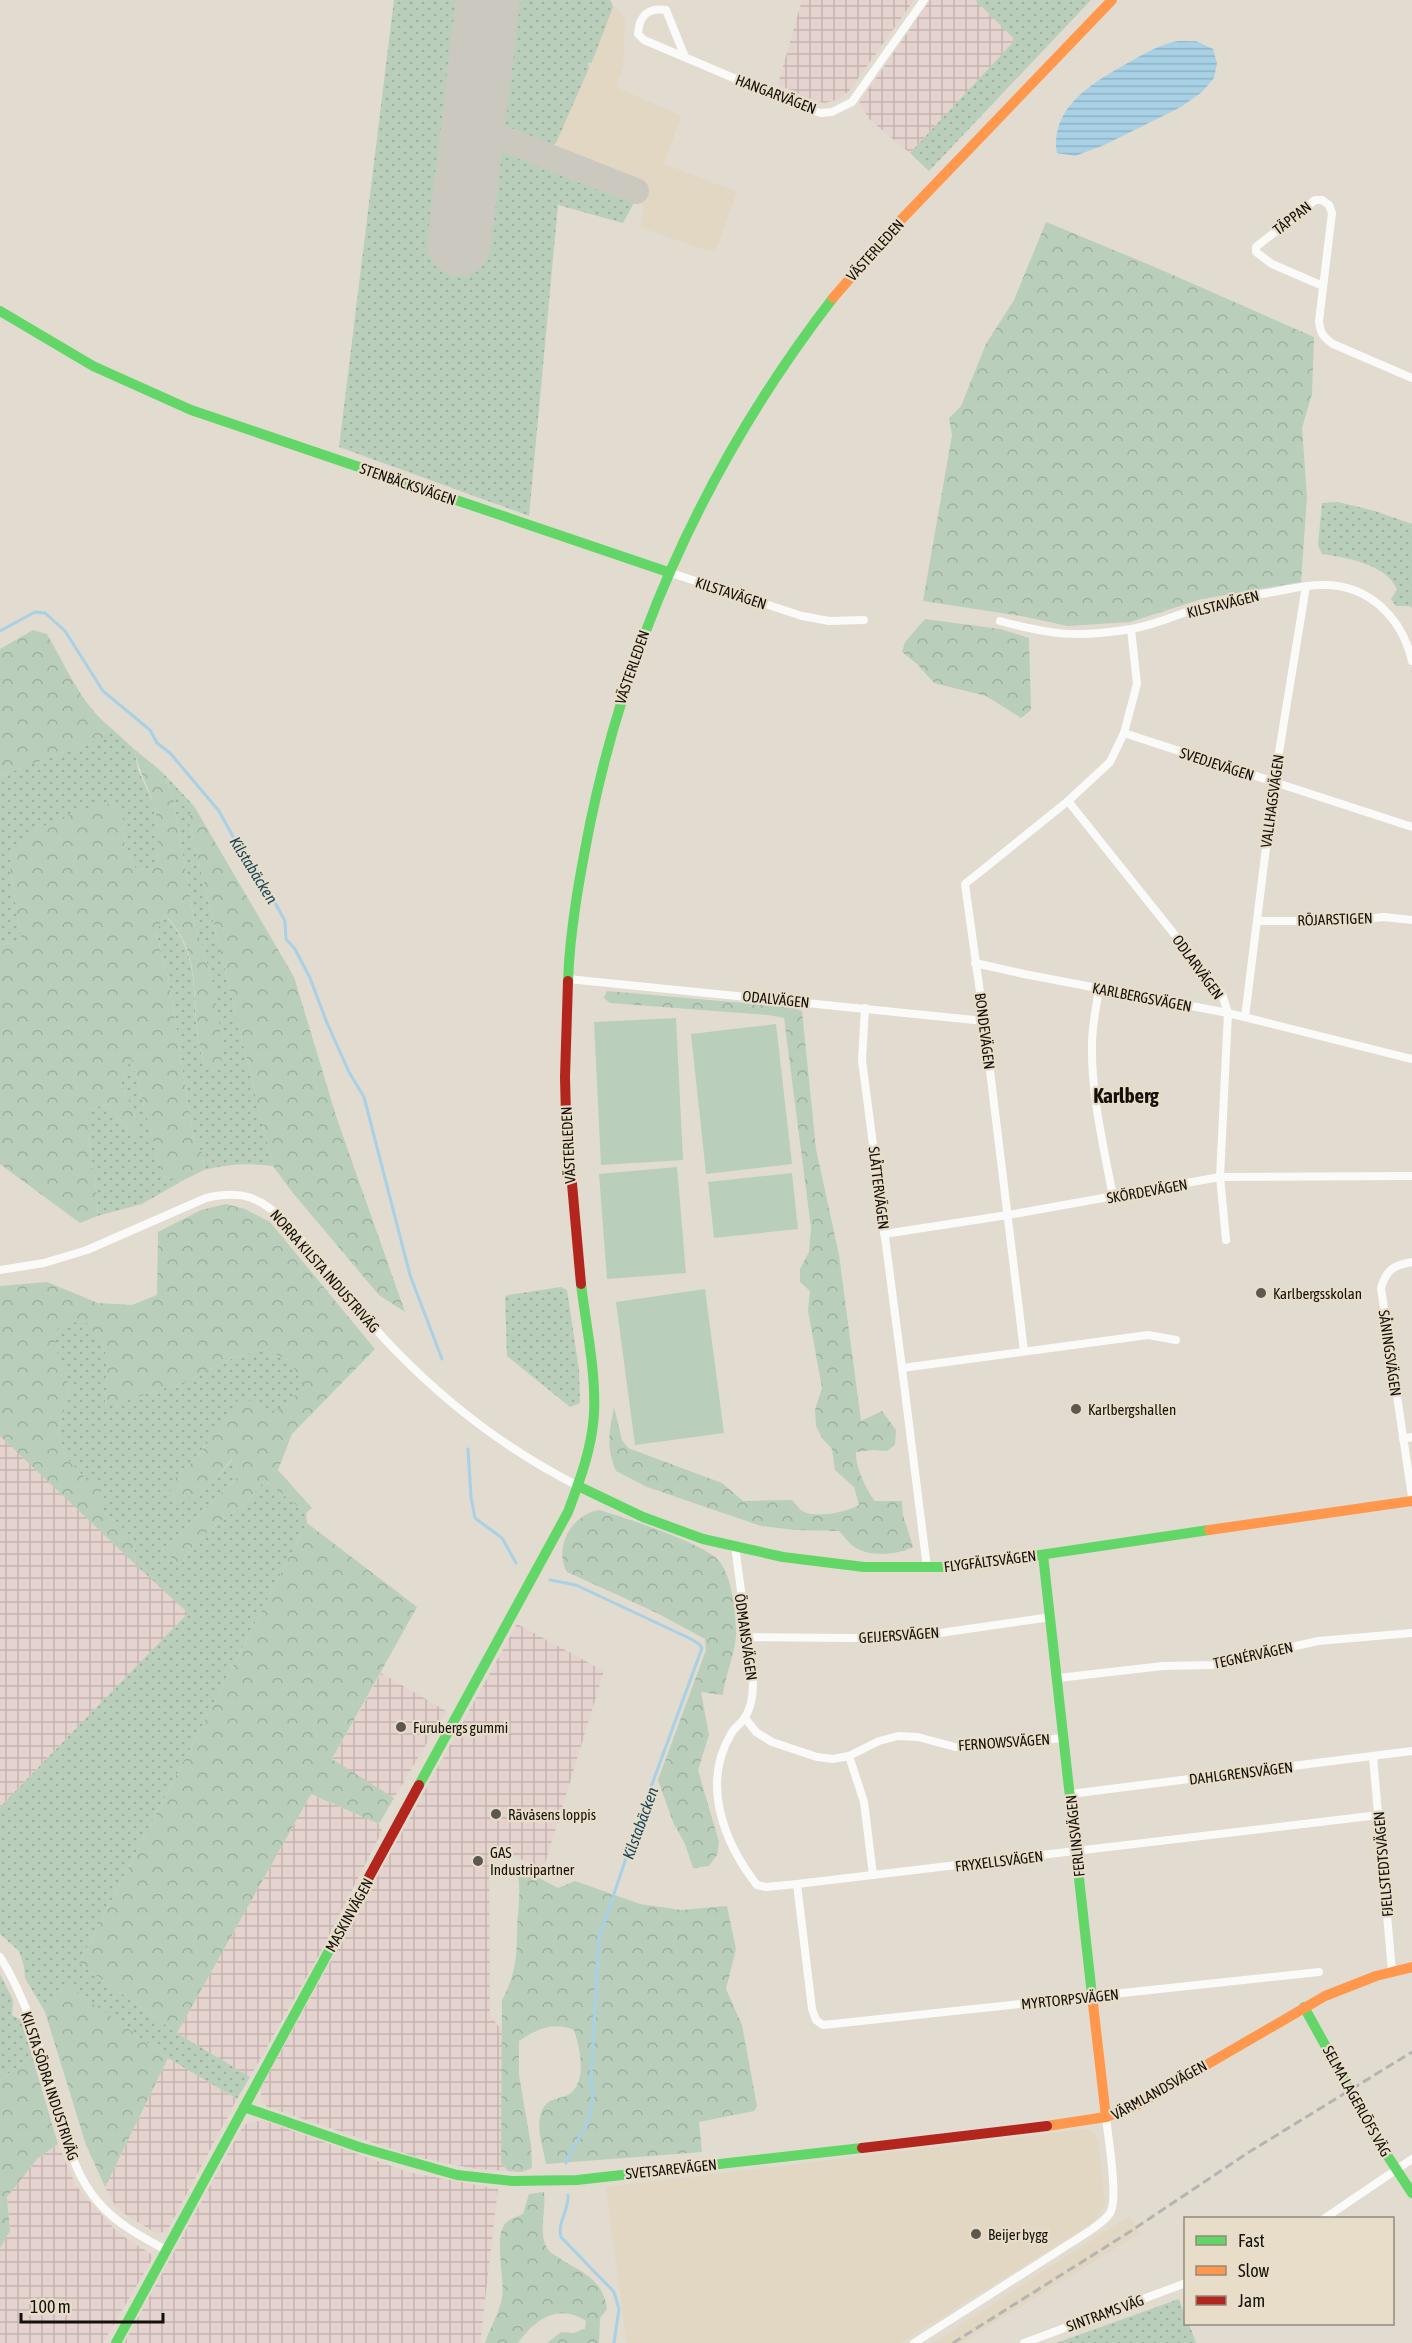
<svg xmlns="http://www.w3.org/2000/svg" width="1412" height="2343" font-family="'Asap Condensed',sans-serif">
<style>
.built{fill:#e1d7c3}
.industrial{fill:url(#industrial-grid)}
.grass{fill:url(#grass-dots)}
.forest{fill:url(#forest-crowns)}
.park{fill:#b9cfbc}
.water{fill:url(#water-rules)}
.lines{fill:none;stroke-linecap:round;stroke-linejoin:round}
.stream{stroke:#a8d1e6;stroke-width:3}
.taxiway{stroke:#cbc8c0;stroke-width:26}
.runway{stroke:#cbc8c0;stroke-width:64}
.street{stroke:#fafaf8;stroke-width:8}
.fast{stroke:#63d668;stroke-width:10}
.slow{stroke:#ff974d;stroke-width:10}
.jam{stroke:#b3261e;stroke-width:10}
.rail{stroke:#b5b4b1;stroke-width:3;stroke-dasharray:9 4.5;stroke-linecap:butt}
.poi-dot{fill:#5c584f;stroke:#e8ddc9;stroke-width:2}
.labels{text-anchor:middle;dominant-baseline:central;stroke-width:4.5;stroke-linejoin:round;paint-order:stroke}
.street-label{font-size:15px;fill:#14110a;stroke:#e8ddc9}
.poi-label{font-size:15px;fill:#14110a;stroke:#e8ddc9;text-anchor:start}
.water-label{font-size:16px;font-style:italic;fill:#14455d;stroke:#e8ddc9}
.district-label{font-size:21px;font-weight:bold;fill:#14110a;stroke:#e8ddc9}
</style>
<defs>
<pattern id="industrial-grid" width="8" height="8" patternUnits="userSpaceOnUse" patternTransform="scale(1.5)"><rect width="8" height="8" fill="#e5d3cf"/><path d="M0 4h8M4 0v8" fill="none" stroke="#c4b4b0"/></pattern>
<pattern id="grass-dots" width="8" height="8" patternUnits="userSpaceOnUse" patternTransform="scale(1.5)"><rect width="8" height="8" fill="#b9cfbc"/><path d="M2 2h.1M6 6h.1" fill="none" stroke="#9eb1a0" stroke-width="1.8" stroke-linecap="round"/></pattern>
<pattern id="forest-crowns" width="20" height="18" patternUnits="userSpaceOnUse" patternTransform="scale(1.5)"><rect width="20" height="18" fill="#b9cfbc"/><path d="M2 6a3 3 0 1 1 6 0M12 15a3 3 0 1 1 6 0" fill="none" stroke="#9eb1a0"/></pattern>
<pattern id="water-rules" width="6" height="5" patternUnits="userSpaceOnUse" patternTransform="scale(1.5)"><rect width="6" height="5" fill="#a8d1e6"/><path d="M0 2.5h6" fill="none" stroke="#90b2c4"/></pattern>
</defs>
<rect width="100%" height="100%" fill="#e1dbd0"/>
<!-- built -->
<g class="built">
<polygon points="614,5 625,19 623,66 616,87 681,116 664,164 737,192 717,246 711,252 640,227 644,208 640,200 552,165 557,151 556,144"/>
<polygon points="1087,2129 1094,2133 1098,2140 1105,2204 1095,2221 900,2343 628,2343 626,2339 606,2187"/>
<polygon points="1129,2216 1140,2233 961,2343 933,2343"/>
</g>
<!-- industrial -->
<g class="industrial">
<polygon points="802,0 914,0 849,91 836,100 824,103 805,97 778,84"/>
<polygon points="930,0 975,0 1015,40 910,153 870,120 859,103"/>
<polygon points="0,1436 188,1613 0,1807"/>
<polygon points="517,1624 604,1671 543,1870 496,1847 489,1873 490,2015 502,2031 501,2162 508,2171 476,2169 416,2157 268,2107 263,2103 260,2089"/>
<polygon points="381,1673 446,1711 394,1798 332,1760"/>
<polygon points="311,1794 379,1824 382,1831 319,1955 250,2077 177,2033"/>
<polygon points="168,2058 237,2099 167,2231 157,2234 117,2209 105,2187"/>
<polygon points="262,2120 408,2172 498,2189 480,2343 124,2343 240,2131 246,2124"/>
<polygon points="58,2144 76,2186 118,2233 154,2256 103,2343 0,2343 0,2248 10,2231 7,2197 38,2158"/>
</g>
<!-- grass -->
<g class="grass">
<polygon points="394,0 466,0 437,242 481,247 493,161 496,154 504,151 636,199 623,223 558,205 529,516 339,447"/>
<polygon points="511,0 610,0 612,3 613,7 592,62 588,63 589,68 556,143 550,148 501,129 496,123"/>
<polygon points="975,0 1091,0 929,171 910,153 1015,40"/>
<path d="M1338 502 1375 511 1412 524V608L1409 606H1396L1391 599 1397 590C1389 565 1345 557 1322 554L1318 545 1322 503Z"/>
<polygon points="110,727 134,749 138,769 154,805 159,835 157,866 137,871 125,848 122,811 9,863 22,941 0,945 0,776 104,737"/>
<path d="M161 771 194 806 188 818 273 1166C248 1163 228 1164 204 1170L203 1154 193 1138 169 980 156 933 164 914C201 955 191 988 198 1038 199 1047 202 1056 205 1065L222 1070 213 983 194 920 173 796Z"/>
<polygon points="131,1057 163,1177 182,1181 142,1204 97,1216 98,1202 88,1136 88,1110 106,1104 128,1130 136,1118 121,1084"/>
<polygon points="561,1287 567,1290 579,1370 580,1403 570,1407 507,1356 505,1297 508,1295"/>
<polygon points="85,1320 105,1346 107,1369 105,1406 188,1381 225,1361 262,1349 289,1360 304,1383 289,1404 205,1445 197,1457 175,1478 214,1481 233,1459 237,1478 162,1550 180,1565 192,1547 215,1525 244,1505 265,1480 306,1513 307,1523 79,1963 177,2033 250,2077 237,2099 168,2058 65,1984 45,2012 25,1978 24,1966 19,1951 0,1934 0,1807 188,1613 136,1565 134,1542 120,1525 101,1510 100,1488 85,1478 66,1458 58,1433 70,1388 54,1346 58,1325"/>
<polygon points="0,1974 13,2000 12,2015 22,2021 32,2056 0,2080"/>
<polygon points="1179,2299 1185,2316 1186,2324 1189,2324 1196,2343 1056,2343"/>
</g>
<!-- forest -->
<g class="forest">
<polygon points="1046,222 1150,265 1314,337 1312,394 1302,428 1307,497 1301,582 1202,599 1130,622 1068,626 1021,616 923,601 952,435 949,418 961,406 986,344 1014,300"/>
<polygon points="925,619 1000,629 1029,638 1031,710 1021,718 986,696 934,683 917,664 902,652 905,642"/>
<path d="M33 630 47 634C66 666 80 703 110 727L105 737 0 776V649Z"/>
<path d="M134 749 161 771 173 796 194 920 213 983 220 1028 222 1070 205 1066C203 1057 199 1047 198 1038 192 992 201 950 164 914L156 934 169 980 193 1138 203 1154 204 1170 182 1181 163 1177 131 1058 121 1084 136 1118 138 1135 128 1130 106 1104 88 1110V1136L98 1202 97 1216 80 1223 0 1164V945L22 941 9 863 25 835 63 817 107 803 122 811 125 848 137 871 156 866C159 846 159 826 154 806 148 786 138 769 134 749Z"/>
<polygon points="194,806 294,977 337,1119 405,1312 379,1295 292,1192 273,1166 188,818"/>
<path d="M607 991 790 1007 802 1011 816 1149 839 1255 861 1421 882 1411 896 1430 895 1445 887 1451 873 1450 856 1452C855 1466 866 1490 875 1501H902L903 1515 913 1547C898 1555 871 1557 856 1548 850 1545 844 1536 839 1531L794 1530 761 1526 647 1487 616 1471C606 1447 609 1433 614 1407L622 1440 628 1448 722 1483 743 1501 792 1500C795 1503 799 1509 802 1511 816 1519 847 1512 859 1505L854 1487 835 1470 832 1449 822 1438 816 1426 815 1410 822 1388 808 1311 810 1291 800 1282V1269L809 1252 811 1228 784 1018 768 1015 610 1003 604 998Z"/>
<polygon points="226,1204 245,1209 270,1222 375,1349 292,1434 278,1470 312,1508 306,1513 265,1480 244,1505 215,1525 192,1547 180,1565 162,1550 237,1478 232,1459 214,1481 183,1502 168,1498 175,1478 197,1457 241,1396 270,1412 289,1404 303,1383 289,1360 262,1349 225,1361 188,1381 105,1407 107,1369 105,1346 85,1321 58,1325 55,1346 70,1388 58,1433 66,1458 85,1478 101,1488 101,1510 120,1525 134,1542 136,1565 0,1436 0,1286 47,1282 98,1303 132,1305 157,1295 158,1232 201,1210"/>
<path d="M599 1510C623 1517 707 1544 720 1562 732 1578 736 1613 736 1632 737 1647 725 1677 723 1695L701 1692 709 1735 698 1770 719 1842 717 1855 709 1866 693 1868 685 1844 673 1822 658 1780 706 1650 705 1639 657 1613 567 1572C553 1548 572 1514 599 1510Z"/>
<polygon points="307,1523 417,1607 332,1759 394,1798 379,1824 311,1794 177,2033 79,1963"/>
<path d="M526 1871 558 1888 575 1881 640 1904 681 1910 727 1906 736 1949 726 1989 742 2025 757 2106 754 2111 699 2122 702 2152 546 2164C543 2147 536 2129 541 2113 547 2095 561 2101 571 2093 587 2079 580 2048 574 2030 554 2021 536 2029 519 2041V2075L531 2145 532 2168 521 2172 508 2171 501 2163 502 2000C516 1974 517 1956 517 1927 518 1909 521 1893 518 1875Z"/>
<polygon points="65,1983 168,2058 105,2187 86,2145 45,2012"/>
<polygon points="32,2056 58,2144 38,2158 7,2197 10,2231 0,2248 0,2080"/>
<path d="M544 2192C547 2211 536 2236 550 2252 553 2255 559 2257 562 2260 585 2274 603 2280 607 2309L600 2318 599 2343H547L561 2332 573 2333 585 2329 586 2321C558 2303 535 2319 518 2343H485C490 2328 499 2313 502 2298 505 2279 495 2242 503 2227 506 2220 516 2217 523 2214L529 2194Z"/>
</g>
<!-- park -->
<g class="park">
<polygon points="676,1018 683,1160 601,1165 594,1022"/>
<polygon points="776,1024 792,1164 706,1174 691,1034"/>
<polygon points="677,1167 686,1273 607,1279 599,1174"/>
<polygon points="792,1173 798,1229 714,1238 708,1182"/>
<polygon points="705,1289 724,1433 635,1445 616,1302"/>
</g>
<!-- water -->
<path class="water" d="M1196 41 1213 49 1217 63 1214 78 1202 92 1181 107 1102 146 1075 156 1057 153C1050 108 1092 83 1126 64 1140 56 1157 46 1173 42 1180 40 1189 42 1196 41Z"/>
<g class="lines">
<!-- stream -->
<g class="stream">
<polyline points="0,631 35,612 45,613 65,631 103,691 150,730 157,743 170,753 219,811 236,842 256,868 285,921 286,939 295,949 310,978 327,1023 349,1072 364,1097 410,1275 442,1359"/>
<polyline points="468,1449 471,1497 475,1518 502,1538 516,1563"/>
<path d="M550 1580 576 1585 691 1639 699 1644 702 1648 640 1817 599 1938 591 2079C595 2100 591 2120 579 2138 574 2148 569 2153 566 2163"/>
<path d="M568 2195C569 2211 557 2222 561 2237L614 2292 619 2309 614 2343"/>
</g>
<!-- taxiway -->
<polyline class="taxiway" points="476,105 481,124 491,134 636,191"/>
<!-- runway -->
<polyline class="runway" points="459,244 488,0"/>
<!-- street -->
<g class="street">
<path d="M685 57 666 10C648 7 639 16 638 34L644 40 807 109 821 113 832 112 852 102 924 0"/>
<path d="M1323 286 1272 264 1256 252V247L1315 200H1322L1329 205 1332 213 1319 321C1320 333 1323 337 1333 344L1412 378"/>
<polyline points="668,572 802,616 829,621 864,620"/>
<path d="M1000 621C1050 635 1078 638 1131 629 1157 625 1180 613 1205 606 1225 600 1247 597 1268 593 1285 590 1304 585 1322 585 1369 584 1402 618 1412 661"/>
<polyline points="1124,733 1412,827"/>
<polyline points="1068,801 1222,994 1228,1013 1220,1177 1226,1240"/>
<polyline points="1257,921 1343,921 1384,917 1412,920"/>
<polyline points="975,963 1024,974 1228,1013 1412,1059"/>
<polyline points="568,979 984,1021"/>
<path d="M1099 989C1096 1007 1092 1026 1092 1045 1091 1095 1104 1148 1113 1197"/>
<polyline points="865,1008 862,1060 902,1368 1148,1335 1176,1340"/>
<polyline points="1245,1017 1274,783 1306,586"/>
<polyline points="884,1234 1008,1215 1220,1177 1412,1176"/>
<path d="M1412 1262C1394 1265 1386 1270 1381 1288L1412 1497"/>
<path d="M0 1270 44 1263 87 1250 206 1198C242 1190 259 1196 286 1222 324 1265 358 1313 399 1354 451 1407 511 1452 578 1486"/>
<polyline points="1024,1351 984,1021 965,884 1068,801 1110,762 1124,733 1137,684 1131,629"/>
<polyline points="902,1368 927,1568"/>
<polyline points="1403,1439 1412,1437"/>
<path d="M735 1546 753 1680C753 1694 752 1708 743 1720 739 1725 734 1728 731 1734 701 1784 724 1843 757 1885L766 1887 797 1884"/>
<polyline points="747,1637 854,1638 926,1635 1051,1617"/>
<polyline points="1058,1678 1163,1666 1211,1665 1318,1641 1412,1633"/>
<polyline points="745,1718 756,1732 772,1742 817,1757 833,1759 849,1756 879,1741 898,1736 918,1737 955,1747 1064,1738"/>
<polyline points="849,1756 864,1802 873,1875"/>
<polyline points="1373,1757 1392,1971"/>
<polyline points="1070,1794 1412,1751"/>
<path d="M0 1957C28 2001 41 2052 55 2103 66 2138 74 2175 99 2203 117 2224 142 2237 166 2250"/>
<polyline points="1319,1972 823,2025 816,2020 812,2009 797,1884 1379,1815"/>
<polyline points="1325,2218 1412,2159"/>
<path d="M914 2343 1091 2230C1097 2225 1108 2219 1111 2211 1118 2195 1108 2137 1106 2117"/>
<polyline points="1024,2343 1186,2283"/>
</g>
<!-- fast -->
<g class="fast">
<polyline points="0,311 93,366 191,410 668,572"/>
<path d="M568 981C570 928 580 875 590 824 630 630 712 455 833 298"/>
<polyline points="578,1486 643,1517 703,1539 783,1557 864,1567 945,1567 985,1563 1209,1530"/>
<polyline points="1043,1555 1093,2004"/>
<path d="M419 1785 568 1512C580 1480 592 1448 594 1414 596 1371 586 1326 581 1284"/>
<polyline points="1304,2007 1381,2146 1412,2193"/>
<polyline points="244,2107 359,2147 457,2175 512,2181 577,2180 862,2148"/>
<polyline points="116,2343 343,1925"/>
</g>
<!-- slow -->
<g class="slow">
<polyline points="833,298 898,223 1112,0"/>
<polyline points="1209,1530 1412,1501"/>
<polyline points="1093,2004 1106,2117"/>
<polyline points="1047,2126 1106,2117 1139,2104 1325,1996 1376,1976 1412,1967"/>
</g>
<!-- jam -->
<g class="jam">
<polyline points="568,981 565,1077 566,1117 581,1284"/>
<polyline points="343,1925 419,1785"/>
<polyline points="862,2148 1047,2126"/>
</g>
<!-- rail -->
<polyline class="rail" points="953,2343 1131,2231 1246,2154 1412,2052"/>
</g>
<!-- markers -->
<g class="poi-dot">
<circle cx="1261" cy="1293" r="6"/>
<circle cx="1076" cy="1409" r="6"/>
<circle cx="401" cy="1727" r="6"/>
<circle cx="496" cy="1814" r="6"/>
<circle cx="478" cy="1861" r="6"/>
<circle cx="976" cy="2234" r="6"/>
</g>
<g class="labels">
<!-- street labels -->
<g class="street-label">
<text transform="translate(776 94) rotate(21)">HANGARVÄGEN</text>
<text transform="translate(1292 218) rotate(-38)">TÄPPAN</text>
<text transform="translate(875 250) rotate(-48)">VÄSTERLEDEN</text>
<text transform="translate(408 484) rotate(19)">STENBÄCKSVÄGEN</text>
<text transform="translate(731 593) rotate(18)">KILSTAVÄGEN</text>
<text transform="translate(1223 604) rotate(-14)">KILSTAVÄGEN</text>
<text transform="translate(632 667) rotate(-71)">VÄSTERLEDEN</text>
<text transform="translate(1217 764) rotate(18)">SVEDJEVÄGEN</text>
<text transform="translate(1272 801) rotate(-82)">VALLHAGSVÄGEN</text>
<text transform="translate(1335 919) rotate(-2)">RÖJARSTIGEN</text>
<text transform="translate(1198 967) rotate(54)">ODLARVÄGEN</text>
<text transform="translate(1142 997) rotate(11)">KARLBERGSVÄGEN</text>
<text transform="translate(776 999) rotate(6)">ODALVÄGEN</text>
<text transform="translate(985 1031) rotate(83)">BONDEVÄGEN</text>
<text transform="translate(568 1145) rotate(-93)">VÄSTERLEDEN</text>
<text transform="translate(879 1188) rotate(83)">SLÅTTERVÄGEN</text>
<text transform="translate(1147 1191) rotate(-10)">SKÖRDEVÄGEN</text>
<text transform="translate(325 1271) rotate(49)">NORRA KILSTA INDUSTRIVÄG</text>
<text transform="translate(1390 1353) rotate(82)">SÅNINGSVÄGEN</text>
<text transform="translate(990 1561) rotate(-7)">FLYGFÄLTSVÄGEN</text>
<text transform="translate(899 1635) rotate(-4)">GEIJERSVÄGEN</text>
<text transform="translate(746 1637) rotate(82)">ÖDMANSVÄGEN</text>
<text transform="translate(1253 1655) rotate(-12)">TEGNÉRVÄGEN</text>
<text transform="translate(1004 1742) rotate(-4)">FERNOWSVÄGEN</text>
<text transform="translate(1241 1773) rotate(-7)">DAHLGRENSVÄGEN</text>
<text transform="translate(1075 1836) rotate(-96)">FERLINSVÄGEN</text>
<text transform="translate(999 1861) rotate(-7)">FRYXELLSVÄGEN</text>
<text transform="translate(1383 1864) rotate(-95)">FJELLSTEDTSVÄGEN</text>
<text transform="translate(349 1915) rotate(-61)">MASKINVÄGEN</text>
<text transform="translate(1070 1999) rotate(-6)">MYRTORPSVÄGEN</text>
<text transform="translate(50 2086) rotate(72)">KILSTA SÖDRA INDUSTRIVÄG</text>
<text transform="translate(1159 2090) rotate(-29)">VÄRMLANDSVÄGEN</text>
<text transform="translate(1357 2101) rotate(61)">SELMA LAGERLÖFS VÄG</text>
<text transform="translate(671 2169) rotate(-6)">SVETSAREVÄGEN</text>
<text transform="translate(1105 2313) rotate(-20)">SINTRAMS VÄG</text>
</g>
<!-- poi labels -->
<g class="poi-label">
<text x="1273" y="1293">Karlbergsskolan</text>
<text x="1088" y="1409">Karlbergshallen</text>
<text x="413" y="1727">Furubergs gummi</text>
<text x="508" y="1814">Rävåsens loppis</text>
<text x="490" y="1852">GAS<tspan x="490" dy="17">Industripartner</tspan></text>
<text x="988" y="2234">Beijer bygg</text>
</g>
<!-- water labels -->
<g class="water-label">
<text transform="translate(254 870) rotate(58)">Kilstabäcken</text>
<text transform="translate(640 1823) rotate(-70)">Kilstabäcken</text>
</g>
<!-- district labels -->
<g class="district-label">
<text x="1126" y="1095">Karlberg</text>
</g>
</g>
<!-- legend -->
<rect x="1184" y="2217" width="210" height="108" fill="#e8ddc9" stroke="#938b7d" stroke-width="1.5"/>
<rect x="1196" y="2236" width="30" height="9" fill="#63d668" stroke="#938b7d" stroke-width="1.5"/>
<text x="1238" y="2247" font-size="18" fill="#14110a">Fast</text>
<rect x="1196" y="2266" width="30" height="9" fill="#ff974d" stroke="#938b7d" stroke-width="1.5"/>
<text x="1238" y="2277" font-size="18" fill="#14110a">Slow</text>
<rect x="1196" y="2296" width="30" height="9" fill="#b3261e" stroke="#938b7d" stroke-width="1.5"/>
<text x="1238" y="2307" font-size="18" fill="#14110a">Jam</text>
<!-- scale -->
<path d="M21 2313v9h142v-9" fill="none" stroke="#14110a" stroke-width="3"/>
<text x="30" y="2313" font-size="18" fill="#14110a" stroke="#e8ddc9" stroke-width="4.5" paint-order="stroke">100 m</text>
</svg>
